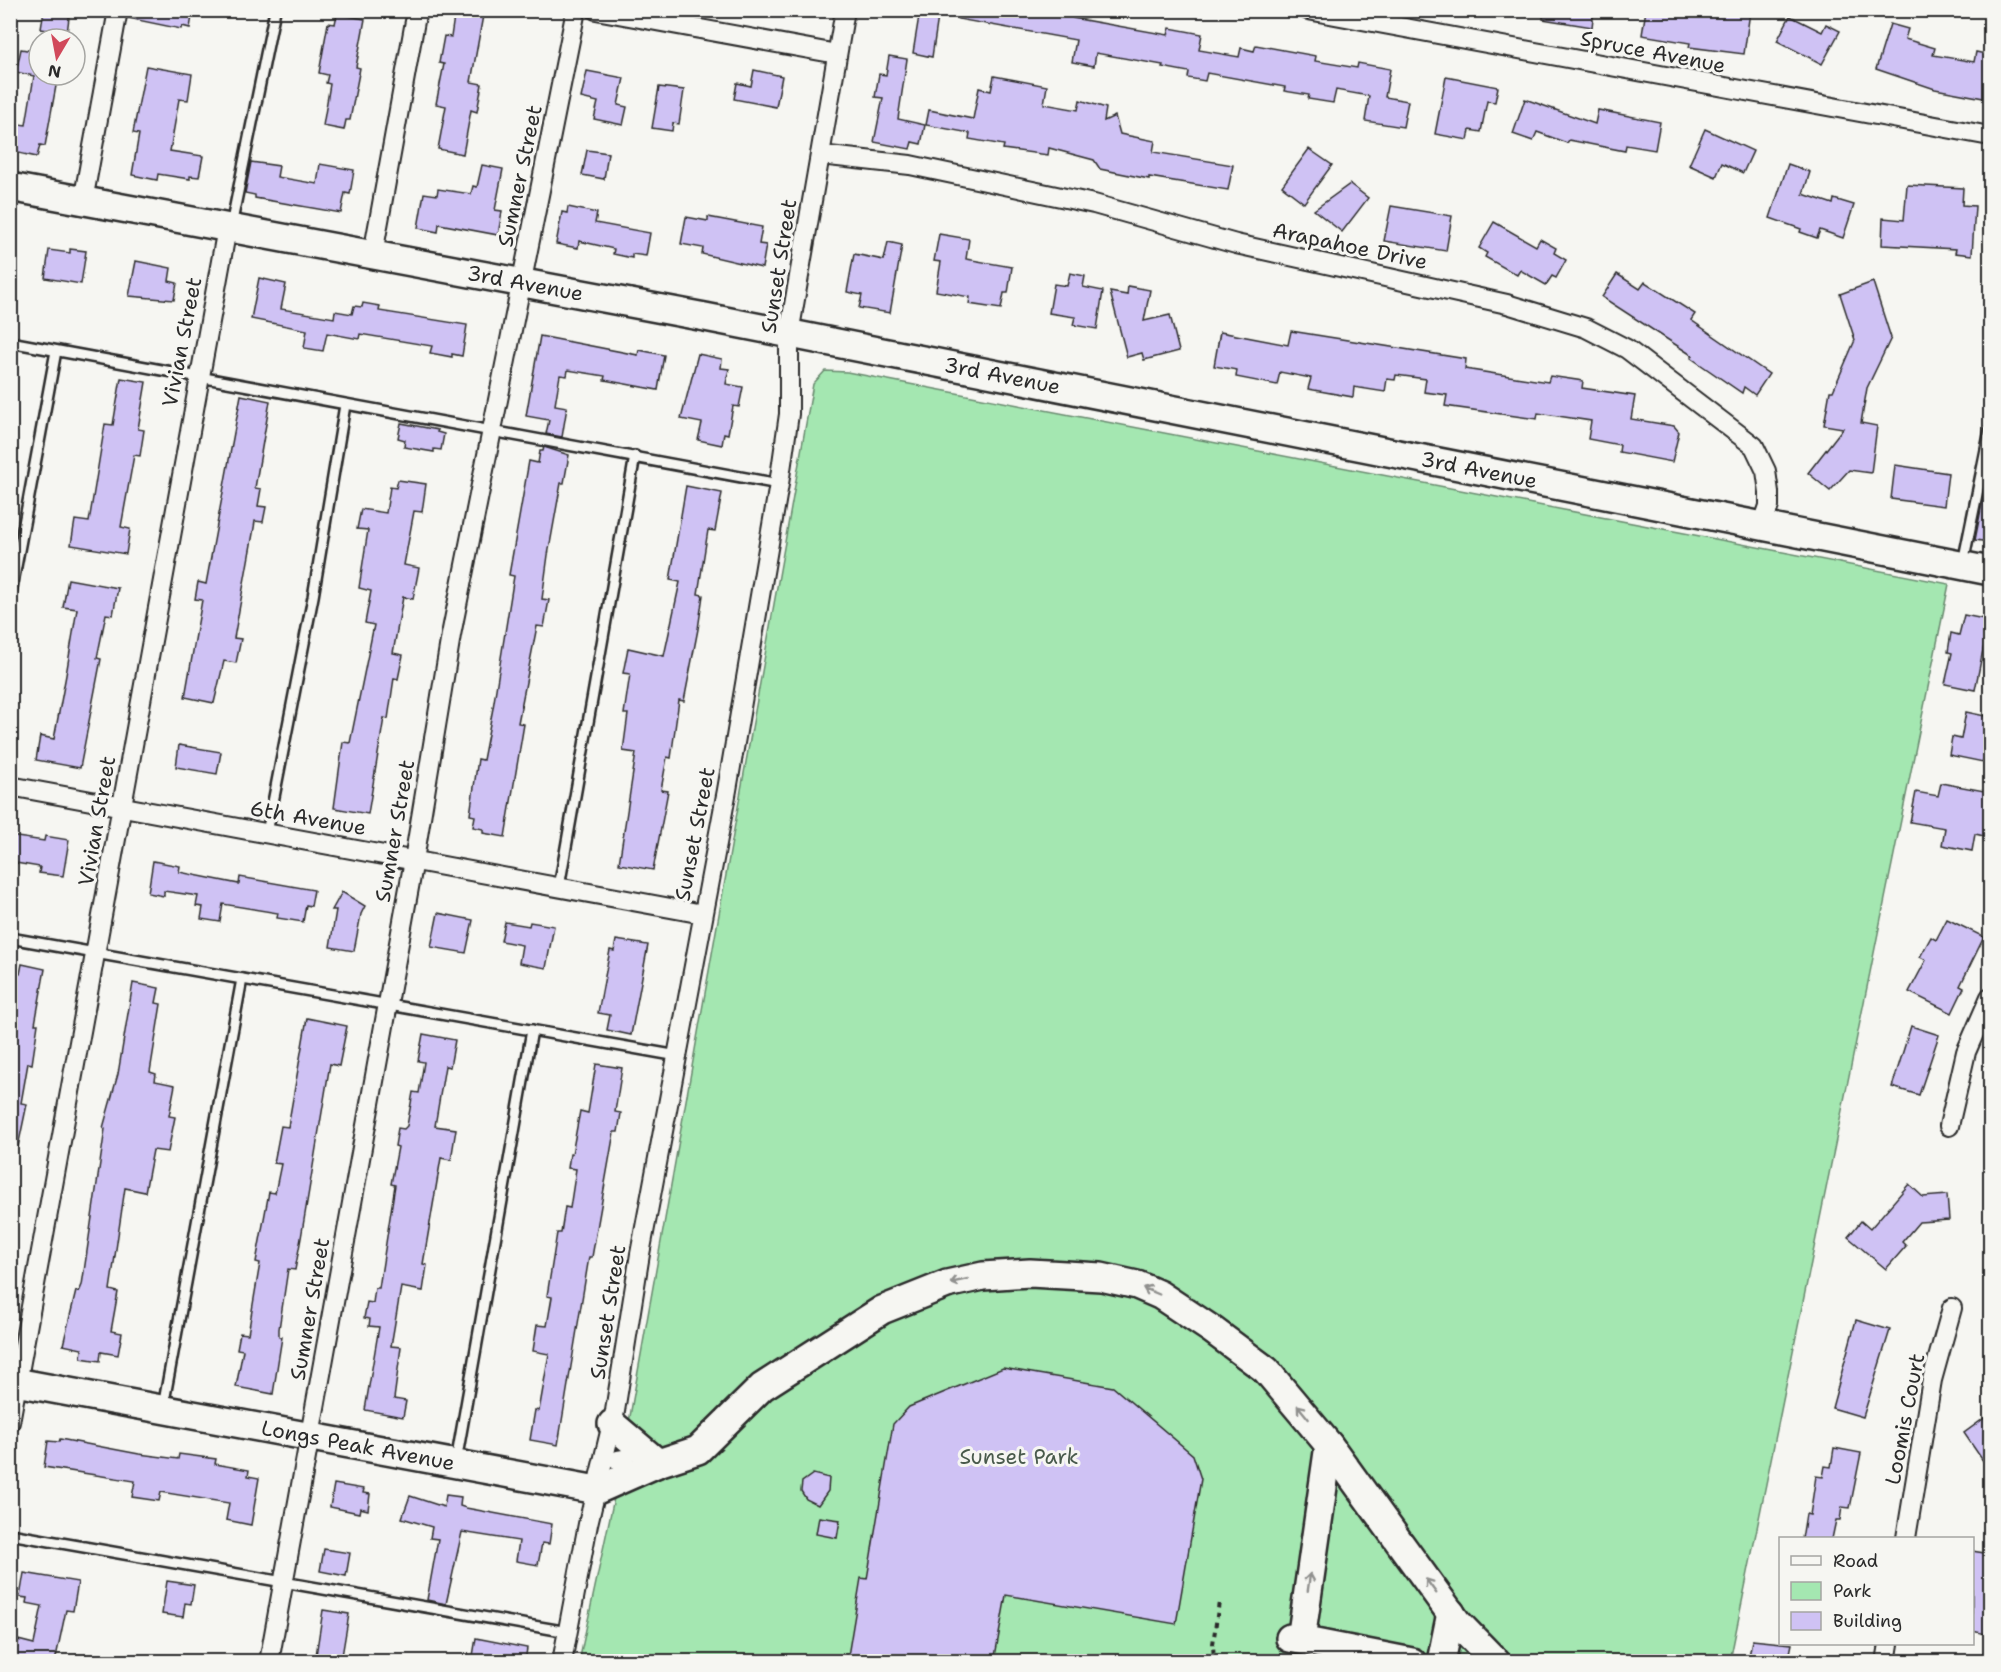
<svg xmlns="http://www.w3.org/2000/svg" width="2001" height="1672" font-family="'Shantell Sans',sans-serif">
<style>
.green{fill:#a4e7b1;stroke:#68896e;stroke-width:1.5}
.building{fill:#cfc2f4;stroke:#2b2b2b;stroke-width:1.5}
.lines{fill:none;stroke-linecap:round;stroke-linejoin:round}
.lane-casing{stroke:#2b2b2b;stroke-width:14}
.street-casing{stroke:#2b2b2b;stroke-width:22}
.secondary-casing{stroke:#2b2b2b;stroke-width:32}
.path{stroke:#2b2b2b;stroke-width:4;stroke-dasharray:4.5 4.5;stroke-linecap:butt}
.lane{stroke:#f6f6f2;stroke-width:9}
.street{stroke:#f6f6f2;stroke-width:18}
.secondary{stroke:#f6f6f2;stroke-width:27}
.oneway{stroke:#90908e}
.labels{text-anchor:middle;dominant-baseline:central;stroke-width:6;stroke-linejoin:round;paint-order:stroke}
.street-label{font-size:21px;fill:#2b2b2b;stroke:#f6f6f2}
.park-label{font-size:21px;fill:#495a4c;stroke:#f6f6f2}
</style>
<rect width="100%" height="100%" fill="#f6f6f2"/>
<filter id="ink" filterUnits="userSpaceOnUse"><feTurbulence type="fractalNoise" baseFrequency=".0167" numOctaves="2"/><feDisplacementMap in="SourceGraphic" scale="12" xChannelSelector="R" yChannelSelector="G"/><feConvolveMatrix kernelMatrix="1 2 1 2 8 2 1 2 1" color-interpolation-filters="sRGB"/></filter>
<g filter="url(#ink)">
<!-- green -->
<polygon class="green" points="825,371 847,372 1949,584 1730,1661 579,1662 623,1456 813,384"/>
<!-- building -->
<g class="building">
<polygon points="44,10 70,10 67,33 41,29"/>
<polygon points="129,10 193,10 190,28 182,26 181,29 128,18"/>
<polygon points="455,10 484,10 471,82 482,84 477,112 471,110 463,154 438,149 446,106 436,104 444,64 439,63 444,36 451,37"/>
<polygon points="920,10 939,10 932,57 913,53"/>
<polygon points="959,10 1054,10 1073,14 1073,18 1168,35 1170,28 1202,34 1199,50 1239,57 1241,48 1254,51 1256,45 1316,56 1315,61 1357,68 1358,63 1390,69 1385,97 1408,101 1403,127 1365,121 1369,96 1336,90 1333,103 1308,99 1309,95 1284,91 1285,87 1207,73 1205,81 1188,78 1189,72 1162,67 1163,65 1096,53 1094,66 1072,62 1076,40 958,19"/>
<polygon points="1543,10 1594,10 1592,27 1543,19"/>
<polygon points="1646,10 1750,12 1744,54 1689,47 1690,43 1642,35"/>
<polygon points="337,14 365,19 356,67 360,68 350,120 346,120 344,130 323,126 330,84 326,83 328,75 319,73 328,23 335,24"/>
<polygon points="1790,16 1822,32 1826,24 1840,31 1822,64 1777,41"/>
<polygon points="1890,24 1908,29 1905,39 1935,48 1933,55 1974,62 1976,52 1990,55 1989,99 1935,89 1876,69"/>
<polygon points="21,49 39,52 39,75 58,75 45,146 40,145 37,157 14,152 19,124 26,125 34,76 16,72"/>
<polygon points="889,56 907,59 898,119 925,125 921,144 912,142 910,149 874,142 883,98 875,97 879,74 886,75"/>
<polygon points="146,66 192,74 188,100 179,99 170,151 203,156 199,177 190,176 190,179 158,174 157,180 132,175 139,134 133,133"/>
<polygon points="754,70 782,76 776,107 734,99 737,83 751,86"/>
<polygon points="587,71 624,78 618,105 627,107 623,125 594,119 598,102 581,98"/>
<polygon points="994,76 1047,86 1044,104 1078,110 1080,100 1106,108 1104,121 1115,116 1120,134 1155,141 1153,152 1233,165 1228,190 1149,177 1149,179 1100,169 1094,160 1049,148 1048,155 1003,149 1004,145 969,139 970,133 926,125 929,110 973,119 979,88 991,91"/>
<polygon points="1446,77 1498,87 1495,102 1487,101 1481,132 1470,130 1468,140 1435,134"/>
<polygon points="659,87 684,90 679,124 673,123 672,131 652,128"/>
<polygon points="1525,99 1595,124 1598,110 1660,122 1655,150 1626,145 1625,151 1569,140 1567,143 1537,132 1533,141 1513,134"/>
<polygon points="1705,129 1753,151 1743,173 1722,163 1716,177 1689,165"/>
<polygon points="1309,149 1332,165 1304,203 1282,186"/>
<polygon points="587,150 608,153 604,179 582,175"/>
<polygon points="251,162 279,166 277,177 317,184 320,164 354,170 350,194 345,193 341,213 255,198 255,195 245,193"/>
<polygon points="1788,164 1810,172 1803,194 1833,204 1834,199 1854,205 1843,238 1820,230 1817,238 1800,232 1801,229 1770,218"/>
<polygon points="482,165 503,169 495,210 502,211 498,235 439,224 438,232 418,228 424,193 437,195 438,189 471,194 473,186 477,187"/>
<polygon points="1350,184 1368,198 1342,232 1314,210"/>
<polygon points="1907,185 1963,188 1962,205 1975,206 1972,255 1955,253 1956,249 1882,245 1883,218 1904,220"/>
<polygon points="1391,206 1452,216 1446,251 1384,241"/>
<polygon points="568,207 597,213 595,223 650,233 646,256 632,254 632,258 613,254 614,249 579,241 578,248 556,244 562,212 567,213"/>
<polygon points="686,217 708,221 708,217 762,227 759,244 766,245 762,268 702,254 703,248 681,244"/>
<polygon points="1494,222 1536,246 1540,239 1556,248 1554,253 1566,260 1556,278 1552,276 1546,285 1520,270 1517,275 1485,257 1487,253 1479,248"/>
<polygon points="939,234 969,239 966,259 1012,267 1008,293 1004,293 1001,309 969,304 970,297 936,291 941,262 934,261"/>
<polygon points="888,242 902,245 890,313 859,308 862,295 847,292 854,254 884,260"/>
<polygon points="70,249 86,251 81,284 45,278 49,250 70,253"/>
<polygon points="136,261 171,268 169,281 177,283 174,300 129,296"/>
<polygon points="1070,273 1085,276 1083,287 1103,291 1097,329 1073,325 1075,317 1049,313 1054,284 1067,286"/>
<polygon points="1617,274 1640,289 1645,282 1695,314 1691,320 1769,374 1755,395 1744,387 1742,393 1691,358 1693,356 1602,297"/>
<polygon points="259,278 286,284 281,309 334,318 335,311 352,314 354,306 362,307 363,303 380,306 379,311 467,325 462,356 452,354 452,357 430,353 432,346 360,334 359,339 327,333 323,351 304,348 307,330 251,319"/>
<polygon points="1873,282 1891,338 1867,388 1861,423 1877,426 1871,473 1849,470 1830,491 1808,473 1843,428 1824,425 1830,391 1833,391 1855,340 1840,294"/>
<polygon points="1128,286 1150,290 1144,321 1170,315 1179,351 1144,360 1142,353 1127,357 1110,292 1127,295"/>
<polygon points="1291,331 1466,359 1465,369 1548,382 1550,376 1583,381 1582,388 1635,396 1631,419 1674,426 1679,432 1672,462 1619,452 1620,445 1588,439 1591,421 1538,413 1537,419 1445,406 1447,395 1424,392 1426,379 1396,375 1395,380 1387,379 1385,392 1354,387 1353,397 1308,389 1311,378 1280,372 1277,385 1236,377 1237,370 1214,366 1220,332 1288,345"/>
<polygon points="540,336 638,355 639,350 664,355 658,390 604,380 605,376 568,370 567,376 560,375 555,405 567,407 562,437 546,434 549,420 526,416"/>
<polygon points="698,354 722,359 721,368 729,369 726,384 743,387 739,407 733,406 728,434 724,433 722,445 698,440 702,423 681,419"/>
<polygon points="121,378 146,382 138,429 144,430 140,456 134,455 121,527 130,529 126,554 71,545 75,520 89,522 105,424 113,425"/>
<polygon points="241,395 270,401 255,488 261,489 258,506 266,507 263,522 255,521 254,528 234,638 241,639 236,663 224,661 214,703 185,697 202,600 195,599 198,582 206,584"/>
<polygon points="401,423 438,430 437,432 444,434 441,450 434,449 434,452 404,447 405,440 398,438"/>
<polygon points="544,447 569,455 564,483 561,483 548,555 542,599 549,600 544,627 537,626 518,723 524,724 505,837 483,833 483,829 473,827 475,816 470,815 478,759 483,760 493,708 514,576 509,575 529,461 538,463 540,451 543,451"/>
<polygon points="1895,465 1948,473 1944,506 1891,499"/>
<polygon points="1987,479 1990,480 1990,542 1975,540"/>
<polygon points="398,480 426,484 422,512 414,511 404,565 419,568 413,599 403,597 393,653 403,655 398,679 394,678 388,719 384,718 368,814 334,808 343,742 350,743 374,625 365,623 371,591 359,588 368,530 357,529 361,509 386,513 390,487 396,488"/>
<polygon points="686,486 722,493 715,531 708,530 698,594 703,595 698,629 684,701 679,700 671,758 667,757 661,790 668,791 653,870 619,864 636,753 623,751 628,714 624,714 630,674 623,673 628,648 664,656 680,582 670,580"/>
<polygon points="68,579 118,588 113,615 106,614 97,658 101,659 80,768 36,760 40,736 54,739 66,675 77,609 63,607"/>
<polygon points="1964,615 1989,620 1975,690 1945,684 1952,653 1948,652 1951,633 1959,635"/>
<polygon points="1966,712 1990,717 1990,741 1983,762 1949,755 1952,737 1961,739"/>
<polygon points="179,745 221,752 217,774 176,767"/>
<polygon points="1941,783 1990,792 1984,836 1975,834 1972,851 1942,845 1945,828 1910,822 1916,792 1938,796"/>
<polygon points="10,836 44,841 45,836 69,840 63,876 39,873 40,867 10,862"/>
<polygon points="153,861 180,866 179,872 239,884 240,877 314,890 311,906 306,905 303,922 277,918 278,913 223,904 220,922 201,919 203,907 196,906 198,896 164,891 164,896 148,893"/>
<polygon points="342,892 365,906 361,914 354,951 330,947 336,910 332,910"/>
<polygon points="438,913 473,920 466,953 431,947"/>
<polygon points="1947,919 1984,937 1960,986 1964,988 1952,1013 1909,992 1926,960 1920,957 1931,937 1936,940"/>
<polygon points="505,922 529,926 530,922 554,926 546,968 519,963 522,945 501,941"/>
<polygon points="616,940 648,945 631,1035 607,1030 610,1015 598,1013 610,950 614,951"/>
<polygon points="22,964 45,969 35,1024 38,1024 32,1064 28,1063 21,1103 27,1104 18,1147 10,1147 10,989 13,973 20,974"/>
<polygon points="133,983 159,988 156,1003 161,1004 150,1072 156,1074 155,1081 175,1085 169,1116 175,1117 168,1152 153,1150 145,1192 125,1188 110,1290 118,1292 111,1331 122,1333 118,1355 101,1352 100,1361 81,1358 82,1349 63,1345 76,1291 79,1292 82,1285 105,1129 103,1128 118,1074"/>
<polygon points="307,1018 347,1026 339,1066 330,1064 301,1238 295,1270 288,1269 279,1329 279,1337 282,1337 273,1394 236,1387 243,1350 237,1349 240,1333 248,1334 260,1263 256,1262 269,1192 275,1193 281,1164 274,1163 281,1126 288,1127"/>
<polygon points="1911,1026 1939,1035 1919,1095 1892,1087"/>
<polygon points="423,1034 455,1040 450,1067 445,1066 435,1126 456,1129 451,1160 441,1158 423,1264 427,1265 423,1291 401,1287 391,1346 401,1347 394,1399 406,1401 403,1417 365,1410 379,1327 369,1326 370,1319 364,1318 367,1302 373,1303 375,1288 379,1288 395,1185 391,1184 398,1147 395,1146 398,1128 404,1129 407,1126 413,1092 419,1093 424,1062 418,1061"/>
<polygon points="596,1064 622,1068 615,1112 621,1113 618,1132 614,1132 592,1257 589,1257 558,1445 530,1440 535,1410 539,1411 549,1354 533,1351 537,1325 547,1326 552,1297 547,1296 557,1233 561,1233 565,1207 570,1208 576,1169 568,1168 570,1154 572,1154 580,1111 588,1113"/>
<polygon points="1909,1184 1923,1197 1947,1195 1949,1220 1919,1222 1902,1242 1906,1246 1886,1269 1848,1237 1861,1221 1870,1229"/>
<polygon points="1856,1320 1890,1330 1863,1417 1832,1408"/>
<polygon points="1003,1368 1113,1387 1193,1455 1201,1479 1176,1624 1006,1595 994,1662 847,1662 861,1578 867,1579 893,1424 909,1407"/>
<polygon points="1990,1414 1990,1471 1964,1433"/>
<polygon points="60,1439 139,1454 178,1459 179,1454 216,1459 215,1464 249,1470 248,1476 259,1478 251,1525 226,1520 229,1503 161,1492 159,1501 132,1497 135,1481 44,1467 48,1441 59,1442"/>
<polygon points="1834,1448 1861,1453 1850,1508 1842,1507 1840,1520 1836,1520 1832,1539 1802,1539 1806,1514 1810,1515 1816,1476 1823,1477 1825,1466 1831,1467"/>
<polygon points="813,1474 829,1478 828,1491 818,1505 806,1499 801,1491 802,1482"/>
<polygon points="334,1484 364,1489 363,1493 370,1494 368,1510 360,1508 359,1513 330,1507"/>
<polygon points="446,1495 461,1497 460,1506 466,1508 552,1524 549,1544 542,1543 538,1565 516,1561 519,1541 462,1532 446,1604 427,1600 438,1539 430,1538 432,1527 402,1518 410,1496 444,1507"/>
<polygon points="819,1517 840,1520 837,1538 816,1534"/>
<polygon points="324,1549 350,1553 346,1576 320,1571"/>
<polygon points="1972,1551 1990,1554 1990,1611 1986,1634 1972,1631"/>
<polygon points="24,1573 78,1582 73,1611 66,1610 55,1662 14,1662 18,1640 34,1644 42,1606 26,1603 27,1598 20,1597"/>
<polygon points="167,1581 194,1585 191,1604 185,1603 183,1617 162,1614"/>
<polygon points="323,1610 349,1614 341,1662 315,1662"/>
<polygon points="476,1638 527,1648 525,1662 472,1662"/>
<polygon points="1752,1640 1792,1644 1788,1662 1748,1662"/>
</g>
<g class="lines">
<!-- lane casing -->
<g class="lane-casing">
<g id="lane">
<polyline points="231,226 275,10"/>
<polyline points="10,342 779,484"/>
<polyline points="1963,563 1990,430"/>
<polyline points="10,599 56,351"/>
<polyline points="267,833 313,597 345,405"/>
<polyline points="559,887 635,456"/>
<polyline points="10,938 678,1056"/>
<polyline points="163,1407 242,979"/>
<polyline points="456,1462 532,1030"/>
<polyline points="10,1534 568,1632"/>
</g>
</g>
<!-- street casing -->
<g class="street-casing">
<g id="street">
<polyline points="596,10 837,54"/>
<polyline points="1308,10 1990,136"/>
<polyline points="820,155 910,165 1094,204 1236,244 1507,304 1586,328 1627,349 1754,446 1766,471 1769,492 1769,506 1762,526"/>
<polyline points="83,201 118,10"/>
<polyline points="373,254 417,10"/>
<polyline points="10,786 703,914"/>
<polyline points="1949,1126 1966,1052 1990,997"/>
<polyline points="10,1422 227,228"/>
<polyline points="618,1460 624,1459 624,1464"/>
<polyline points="1906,1538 1932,1380 1952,1308"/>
<polyline points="269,1662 414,860 451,635 576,10"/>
<polyline points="562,1662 588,1524 615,1411 640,1254 727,790 779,484 789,414 789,334 845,10"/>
<polyline points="1886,1662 1889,1644"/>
</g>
</g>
<!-- secondary casing -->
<g class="secondary-casing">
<g id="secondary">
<path id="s1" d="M10 187 705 317 1990 571"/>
<path id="s2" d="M10 1381 597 1490 658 1463 698 1450 762 1387 882 1310 947 1284 983 1276 1030 1273 1101 1277 1137 1285 1160 1295 1211 1329 1266 1370 1329 1445 1457 1622 1496 1662"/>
<polyline points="612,1424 658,1463"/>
<polyline points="1290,1638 1412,1662"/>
<polyline points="1301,1640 1329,1445"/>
<polyline points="1441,1662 1451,1613"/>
</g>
</g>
<!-- path -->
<polyline class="path" points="1214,1662 1213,1644 1219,1602"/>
<!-- lane -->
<use href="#lane" class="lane"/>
<!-- street -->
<use href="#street" class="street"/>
<!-- secondary -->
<use href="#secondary" class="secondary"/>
</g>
<!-- one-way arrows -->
<defs><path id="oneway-shaft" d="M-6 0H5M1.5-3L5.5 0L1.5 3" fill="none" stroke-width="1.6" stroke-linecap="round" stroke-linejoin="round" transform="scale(1.5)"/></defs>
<g class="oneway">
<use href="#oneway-shaft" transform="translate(959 1281) rotate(167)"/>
<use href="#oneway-shaft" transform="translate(1151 1291) rotate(-157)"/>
<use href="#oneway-shaft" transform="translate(1303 1412) rotate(-129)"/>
<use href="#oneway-shaft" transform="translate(1309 1582) rotate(-82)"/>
<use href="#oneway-shaft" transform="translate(1431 1586) rotate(-126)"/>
</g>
</g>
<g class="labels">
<!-- street labels -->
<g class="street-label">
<text transform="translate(1653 52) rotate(11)">Spruce Avenue</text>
<text transform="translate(520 176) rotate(-78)">Sumner Street</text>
<text transform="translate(1350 246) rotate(12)">Arapahoe Drive</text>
<text transform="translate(779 266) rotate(-81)">Sunset Street</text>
<text stroke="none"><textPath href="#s1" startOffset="524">3rd Avenue</textPath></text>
<text transform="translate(182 342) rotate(-79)">Vivian Street</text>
<text stroke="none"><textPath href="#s1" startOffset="1010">3rd Avenue</textPath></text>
<text stroke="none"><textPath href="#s1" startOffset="1496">3rd Avenue</textPath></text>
<text transform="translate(308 818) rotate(10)">6th Avenue</text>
<text transform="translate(97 821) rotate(-80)">Vivian Street</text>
<text transform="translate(395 831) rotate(-80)">Sumner Street</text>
<text transform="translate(695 834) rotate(-79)">Sunset Street</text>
<text transform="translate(310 1309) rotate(-80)">Sumner Street</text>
<text transform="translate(608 1312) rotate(-81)">Sunset Street</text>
<text transform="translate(1905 1419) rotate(-79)">Loomis Court</text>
<text stroke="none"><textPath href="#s2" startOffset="354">Longs Peak Avenue</textPath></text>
</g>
<!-- park labels -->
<g class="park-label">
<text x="1019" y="1457">Sunset Park</text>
</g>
</g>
<!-- margin -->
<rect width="2001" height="1672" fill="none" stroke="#f6f6f2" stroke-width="36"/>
<rect x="18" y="18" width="1965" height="1636" fill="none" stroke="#2b2b2b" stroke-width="2" filter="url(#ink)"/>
<!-- legend -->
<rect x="1779" y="1537" width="195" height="108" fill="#f6f6f2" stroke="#a5a5a2" stroke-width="1.5"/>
<rect x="1791" y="1556" width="30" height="9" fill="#f6f6f2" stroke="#a5a5a2" stroke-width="1.5"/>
<text x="1833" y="1567" font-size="18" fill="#2b2b2b">Road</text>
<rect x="1791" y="1582" width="30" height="18" fill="#a4e7b1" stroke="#a5a5a2" stroke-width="1.5"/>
<text x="1833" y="1597" font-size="18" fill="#2b2b2b">Park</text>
<rect x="1791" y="1612" width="30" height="18" fill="#cfc2f4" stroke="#a5a5a2" stroke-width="1.5"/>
<text x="1833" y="1627" font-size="18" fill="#2b2b2b">Building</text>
<!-- north arrow -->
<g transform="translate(57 57) rotate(190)"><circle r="28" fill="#f6f6f2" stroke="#a5a5a2" stroke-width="1.5"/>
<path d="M0-4.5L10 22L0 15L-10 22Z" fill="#d1495b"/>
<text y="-9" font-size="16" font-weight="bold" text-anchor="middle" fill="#2b2b2b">N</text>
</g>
</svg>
